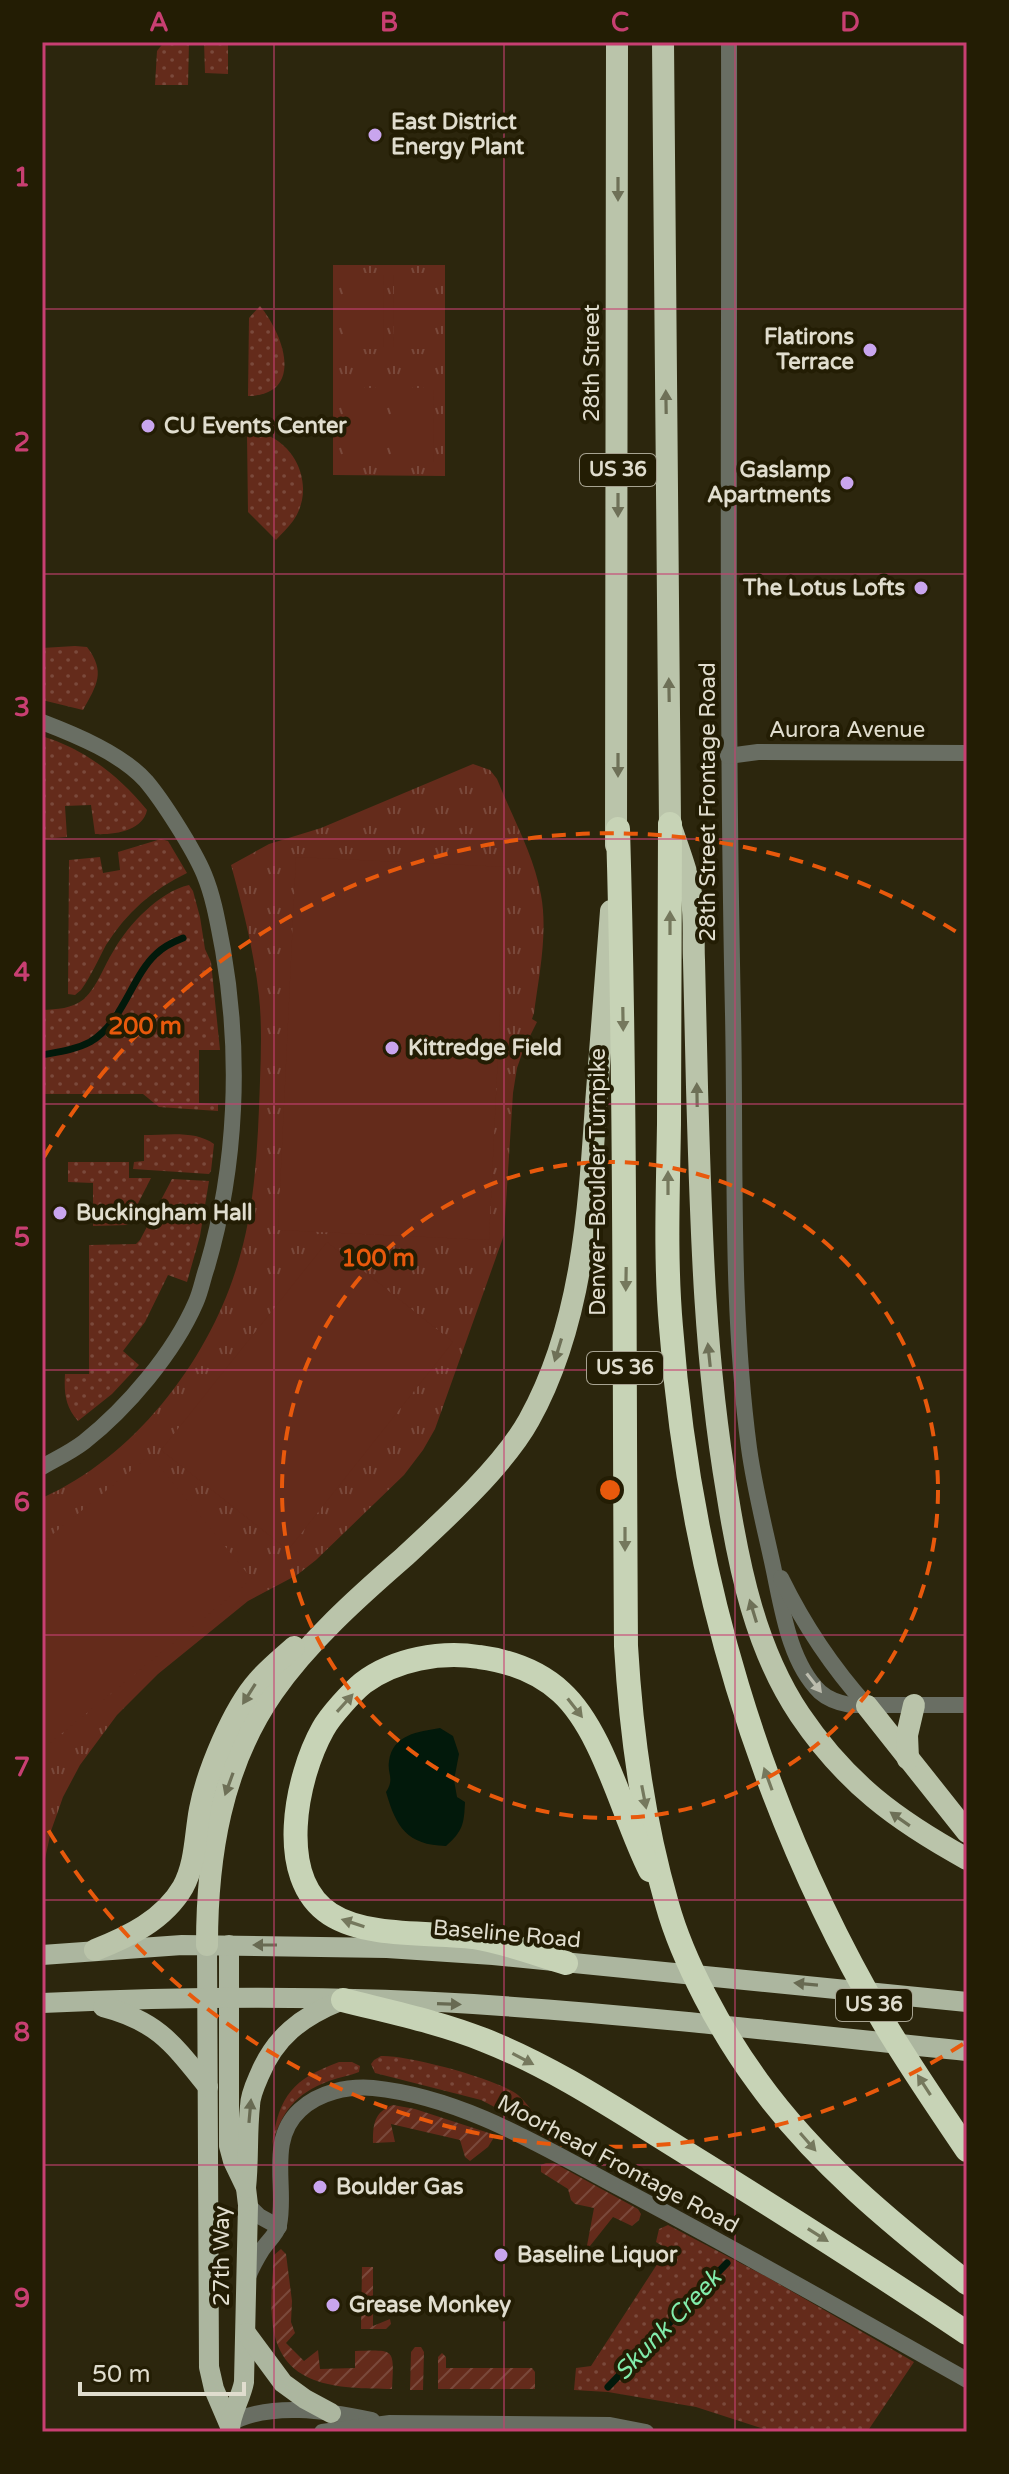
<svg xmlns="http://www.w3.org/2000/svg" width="1009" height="2474" font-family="'Varela Round',sans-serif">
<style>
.grass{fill:url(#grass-dots)}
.park{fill:url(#park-tufts)}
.garden{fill:url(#garden-furrows)}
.pitch{fill:#642b1b}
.water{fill:#02190b}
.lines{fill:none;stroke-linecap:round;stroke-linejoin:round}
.stream{stroke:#02190b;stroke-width:7}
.minor{stroke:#696e63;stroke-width:16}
.tertiary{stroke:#696e63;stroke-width:16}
.primary{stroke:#acb69f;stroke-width:20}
.trunk{stroke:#bac4aa;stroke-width:22}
.motorway{stroke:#c7d3b6;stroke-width:24}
.oneway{fill:#6e7057}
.oneway2{fill:#75785d}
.oneway3{fill:#bcbcae}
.oneway4{fill:#686a52}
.grid{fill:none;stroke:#c83f72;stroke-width:2;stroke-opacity:0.55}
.ring{fill:none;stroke:#e8590c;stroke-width:4;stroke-dasharray:14 10}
.poi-dot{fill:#c9a5ee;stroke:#231d04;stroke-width:3}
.labels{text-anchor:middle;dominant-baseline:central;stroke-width:8;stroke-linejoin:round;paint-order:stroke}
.shield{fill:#231d04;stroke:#a7a391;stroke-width:2}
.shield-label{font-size:20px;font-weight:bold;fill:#e0ddce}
.poi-label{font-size:22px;font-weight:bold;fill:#e0ddce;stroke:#231d04;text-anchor:start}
.street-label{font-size:22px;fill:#e0ddce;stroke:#231d04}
.water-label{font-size:24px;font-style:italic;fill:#81ecab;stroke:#231d04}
.centre{fill:#e8590c;stroke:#231d04;stroke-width:4}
.ring-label{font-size:24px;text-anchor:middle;font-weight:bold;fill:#e8590c;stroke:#231d04;stroke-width:8;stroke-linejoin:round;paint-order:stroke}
.neatline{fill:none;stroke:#c83f72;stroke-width:3}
.grid-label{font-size:26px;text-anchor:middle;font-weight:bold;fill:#c83f72}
</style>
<defs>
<pattern id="grass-dots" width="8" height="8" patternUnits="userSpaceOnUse" patternTransform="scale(2)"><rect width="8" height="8" fill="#642b1b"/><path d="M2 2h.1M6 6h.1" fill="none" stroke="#7a493b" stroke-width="1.8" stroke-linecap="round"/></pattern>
<pattern id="park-tufts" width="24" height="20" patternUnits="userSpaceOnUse" patternTransform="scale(2)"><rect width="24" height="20" fill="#642b1b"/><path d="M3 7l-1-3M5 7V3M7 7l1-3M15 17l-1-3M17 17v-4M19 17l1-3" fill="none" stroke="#7a493b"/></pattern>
<pattern id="garden-furrows" width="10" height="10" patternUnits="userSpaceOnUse" patternTransform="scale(2)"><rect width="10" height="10" fill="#642b1b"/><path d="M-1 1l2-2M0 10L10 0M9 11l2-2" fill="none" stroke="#7a493b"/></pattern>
</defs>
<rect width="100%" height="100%" fill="#2c260d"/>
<!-- grass -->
<g class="grass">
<polygon points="164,42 189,42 188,85 155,85 157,51"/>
<polygon points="204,42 228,42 228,74 205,73"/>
<path d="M260 306C284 335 305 395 248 396L249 318Z"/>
<path d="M264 434C299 446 315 490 293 521 288 528 281 534 276 540L248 512 247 435Z"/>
<path d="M75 646 87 647C106 672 97 685 83 710L42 700V648Z"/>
<path d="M42 736C86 750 118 775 147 810 143 831 114 835 95 834L91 805 65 806 67 837 43 839 42 848Z"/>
<path d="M161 839 168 841 187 873C153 889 126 913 106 945 98 960 91 976 81 990L75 995 68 994 69 860 100 857 103 873 120 870 118 852Z"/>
<path d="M189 885 193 891 200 917 205 949 211 962 220 1050H199V1103L218 1104V1111L159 1107 143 1094H42V1010C57 1009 72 1009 84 999 98 986 104 965 114 950 129 924 159 892 189 885Z"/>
<path d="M144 1135C166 1135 196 1130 214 1144L211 1171 209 1174 133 1169 134 1162 144 1161Z"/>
<polygon points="68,1162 129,1162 129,1178 151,1178 127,1225 93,1226 93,1183 68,1182"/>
<path d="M172 1179 209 1181 200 1236 187 1282 168 1275 145 1322 123 1351 139 1365 112 1394 78 1421C65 1406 64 1393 65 1374H89V1245L136 1244 140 1240Z"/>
<path d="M381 2056C408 2055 498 2079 518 2095 534 2109 542 2130 557 2144L514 2117 481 2100 375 2073 371 2064 374 2060Z"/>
<path d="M339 2062H352L360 2066 359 2072C350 2076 339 2077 329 2081 295 2094 282 2111 272 2145 279 2095 293 2079 339 2062Z"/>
<polygon points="668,2225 767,2277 914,2362 867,2432 773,2432 696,2407 608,2392 574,2390 576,2368 591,2366 667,2249 656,2242 659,2229"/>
</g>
<!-- park -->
<g class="park">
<polygon points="333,265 445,265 445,476 333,475"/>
<path d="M473 764 490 770 497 779C512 817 534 855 541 895 548 933 539 975 534 1013L532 1019 537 1022 524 1048 517 1068 513 1093 504 1235 435 1429 423 1450 404 1475 316 1560 297 1575 248 1601 158 1674 117 1715 80 1765 63 1797 51 1831 42 1873V1498C137 1456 213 1355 240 1256 256 1200 258 1139 260 1081 261 1053 262 1024 259 996 254 952 243 908 231 865L269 844 321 828Z"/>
</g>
<!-- garden -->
<g class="garden">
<path d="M393 2105 415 2109 492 2134 493 2139 488 2147 470 2161 465 2157 460 2140 391 2124 395 2142 373 2143C373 2124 374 2112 393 2105Z"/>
<polygon points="546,2163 554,2163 638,2209 641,2214 639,2220 632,2226 613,2217 586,2251 594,2208 575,2204 571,2200 568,2189 541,2172 541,2165"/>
<path d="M281 2249 286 2254 292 2301 291 2322 295 2333 286 2343 304 2361 318 2350 320 2369 355 2368V2351C396 2350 394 2348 392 2389 338 2388 277 2389 272 2318 270 2297 273 2275 274 2255Z"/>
<polygon points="362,2267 373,2267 373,2326 390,2319 391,2324 386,2329 361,2329"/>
<polygon points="415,2347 421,2347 424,2352 423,2390 410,2390 411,2352"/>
<polygon points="442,2353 446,2357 446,2368 532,2368 535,2372 535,2389 438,2389 438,2357"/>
</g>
<!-- pitch -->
<g class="pitch">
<polygon points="343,273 384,273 383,349 343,349"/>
<polygon points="394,273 434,273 434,349 393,349"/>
<rect x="343" y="388" width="40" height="76"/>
<polygon points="393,388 434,388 433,464 393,464"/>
<polygon points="296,857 507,867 489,1240 278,1230"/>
<polygon points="327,1242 453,1342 288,1550 161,1450"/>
<polygon points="150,1455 252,1579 45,1747 42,1742 42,1543"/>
</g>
<!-- water -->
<path class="water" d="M440 1728 453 1736 459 1754 454 1780 457 1797 465 1802C464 1824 463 1831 446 1846 407 1845 396 1827 386 1792 395 1778 387 1775 389 1761 393 1734 418 1732 440 1728Z"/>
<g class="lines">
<!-- stream -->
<g class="stream">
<path d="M42 1055C58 1052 75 1050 90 1042 123 1023 131 977 156 954 164 946 173 942 183 938"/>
<polyline points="608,2387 727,2263"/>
</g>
<!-- minor -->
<g class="minor">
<path d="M729 42C730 366 726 690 733 1014 736 1159 730 1304 749 1448 754 1485 763 1521 771 1557 781 1600 787 1660 820 1692 829 1700 839 1703 850 1705H967"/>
<path d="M42 722C76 735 122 754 146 781 163 801 194 850 204 874 214 898 218 924 223 950 241 1054 237 1165 207 1267 203 1278 201 1291 196 1302 174 1353 127 1408 84 1442 71 1452 56 1459 42 1467"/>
<polyline points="728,756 758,752 967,753"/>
<path d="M781 1578C804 1625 832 1667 867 1706"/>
<polyline points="248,2205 259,2216 279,2227"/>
<path d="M248 2277C252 2267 257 2258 262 2250 267 2242 277 2234 279 2225 287 2188 267 2140 300 2110 319 2092 348 2086 373 2088 462 2097 541 2146 618 2187 736 2249 851 2315 967 2380"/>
</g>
<!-- tertiary -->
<g class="tertiary">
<path d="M229 2424C270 2401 328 2411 372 2420"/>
<polyline points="322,2432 390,2423 610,2425 646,2432"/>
</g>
<!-- primary -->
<g class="primary">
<polyline points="207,1945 209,2367 214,2389 229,2424"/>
<path d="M229 1945V2146L233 2161 246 2188 248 2205 244 2382C241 2399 229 2415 230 2432"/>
<polyline points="42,1955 182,1945 387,1948 493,1955 967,2002"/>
<path d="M42 2003C195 1996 350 1995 502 2006 658 2017 812 2035 967 2051"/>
<path d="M103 2007C158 2021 174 2045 208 2087"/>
<path d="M246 2188C249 2161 247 2133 250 2106 250 2096 255 2085 259 2076 275 2037 301 2017 340 2001"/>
<polyline points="246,2333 283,2383 305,2399 331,2413"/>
</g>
<!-- trunk -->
<g class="trunk">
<path d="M663 42 670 824C678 848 689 875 692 900 695 920 693 940 694 960 695 1003 696 1045 697 1087 701 1225 704 1356 727 1492 739 1568 756 1650 800 1715 846 1783 896 1820 967 1859"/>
<polyline points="616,845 617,42"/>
<polyline points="867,1706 967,1832"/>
<polyline points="908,1759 907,1735 914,1705"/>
<path d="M207 1945C207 1856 221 1767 273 1692 308 1642 357 1598 403 1558 443 1521 503 1467 529 1420 582 1325 589 1210 596 1104 601 1039 606 975 611 911"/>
<path d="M95 1950C128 1937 164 1920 183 1887 196 1863 195 1835 200 1809 207 1772 233 1709 258 1681 269 1668 282 1658 294 1647"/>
</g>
<!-- motorway -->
<g class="motorway">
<path d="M670 824C670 924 669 1024 669 1124 668 1192 665 1259 671 1327 689 1570 759 1810 883 2021 909 2065 938 2107 967 2150"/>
<path d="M618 829C626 1101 624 1374 626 1646 631 1732 643 1821 667 1904 683 1962 722 2033 758 2082 815 2161 891 2223 967 2283"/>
<path d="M566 1963C536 1954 505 1942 473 1937 430 1932 367 1938 330 1914 275 1878 296 1777 323 1729 330 1716 352 1692 363 1683 395 1659 441 1651 479 1657 509 1661 538 1671 561 1692 604 1731 623 1817 650 1870"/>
<path d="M343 2000C390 2012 439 2022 484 2040 553 2067 617 2110 680 2149 777 2209 873 2270 967 2333"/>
</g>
</g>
<!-- one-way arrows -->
<defs><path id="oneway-solid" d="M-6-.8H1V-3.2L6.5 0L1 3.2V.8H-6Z" transform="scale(2)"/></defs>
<g class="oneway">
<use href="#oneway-solid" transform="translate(618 189) rotate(90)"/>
<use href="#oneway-solid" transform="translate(666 402) rotate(-91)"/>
<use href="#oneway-solid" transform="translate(618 505) rotate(90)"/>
<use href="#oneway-solid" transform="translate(669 690) rotate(-91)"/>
<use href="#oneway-solid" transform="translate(618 765) rotate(90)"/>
<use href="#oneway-solid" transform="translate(697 1095) rotate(-91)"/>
<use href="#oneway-solid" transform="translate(558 1350) rotate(107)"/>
<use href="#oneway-solid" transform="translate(709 1355) rotate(-96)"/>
<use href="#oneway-solid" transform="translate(753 1611) rotate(-107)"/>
<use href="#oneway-solid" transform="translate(249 1694) rotate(122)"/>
<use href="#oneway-solid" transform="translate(229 1784) rotate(110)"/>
<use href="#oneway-solid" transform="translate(900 1819) rotate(-145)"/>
</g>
<g class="oneway2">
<use href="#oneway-solid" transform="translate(670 923) rotate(-90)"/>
<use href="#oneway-solid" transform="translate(623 1019) rotate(89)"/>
<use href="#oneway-solid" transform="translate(668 1183) rotate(-90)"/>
<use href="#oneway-solid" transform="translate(626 1279) rotate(91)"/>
<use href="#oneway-solid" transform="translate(625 1539) rotate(90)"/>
<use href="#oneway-solid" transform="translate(345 1703) rotate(-48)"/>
<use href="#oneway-solid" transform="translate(575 1708) rotate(52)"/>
<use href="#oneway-solid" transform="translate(768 1779) rotate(-110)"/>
<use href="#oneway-solid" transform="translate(644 1797) rotate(79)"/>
<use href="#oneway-solid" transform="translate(353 1923) rotate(-162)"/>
<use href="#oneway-solid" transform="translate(523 2059) rotate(28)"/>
<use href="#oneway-solid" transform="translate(924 2085) rotate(-123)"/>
<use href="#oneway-solid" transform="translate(808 2142) rotate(49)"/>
<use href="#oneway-solid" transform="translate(818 2235) rotate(32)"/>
</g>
<use class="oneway3" href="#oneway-solid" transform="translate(814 1683) rotate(52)"/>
<g class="oneway4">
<use href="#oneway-solid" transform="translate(265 1945) rotate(-180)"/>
<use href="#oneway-solid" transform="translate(806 1984) rotate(-175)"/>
<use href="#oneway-solid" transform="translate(449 2004) rotate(2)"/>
<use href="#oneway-solid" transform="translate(250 2111) rotate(-85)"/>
</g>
<!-- grid -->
<path class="grid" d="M274 42V2432M504 42V2432M735 42V2432M42 309H967M42 574H967M42 839H967M42 1104H967M42 1370H967M42 1635H967M42 1900H967M42 2165H967"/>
<!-- distance rings -->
<g class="ring">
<circle cx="610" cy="1490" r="328"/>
<path d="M963 2044A657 657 0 0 1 44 1823M44 1157A657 657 0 0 1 963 936"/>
</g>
<!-- markers -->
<g class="poi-dot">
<circle cx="375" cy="135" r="8"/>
<circle cx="870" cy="350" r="8"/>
<circle cx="148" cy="426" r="8"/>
<circle cx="847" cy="483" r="8"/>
<circle cx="921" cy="588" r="8"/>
<circle cx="392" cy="1048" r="8"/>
<circle cx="60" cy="1213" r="8"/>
<circle cx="320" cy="2187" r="8"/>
<circle cx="501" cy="2255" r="8"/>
<circle cx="333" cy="2305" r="8"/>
</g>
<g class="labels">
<!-- shield labels -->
<g class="shield">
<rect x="580" y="454" width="76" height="32" rx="6"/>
<rect x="587" y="1352" width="76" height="32" rx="6"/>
<rect x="836" y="1989" width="76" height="32" rx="6"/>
</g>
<g class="shield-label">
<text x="618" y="470">US 36</text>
<text x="625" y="1368">US 36</text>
<text x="874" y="2005">US 36</text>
</g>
<!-- poi labels -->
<g class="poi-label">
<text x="391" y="122">East District<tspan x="391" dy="25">Energy Plant</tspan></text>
<text x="854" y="337" text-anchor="end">Flatirons<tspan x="854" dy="25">Terrace</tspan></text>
<text x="164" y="426">CU Events Center</text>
<text x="831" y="470" text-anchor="end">Gaslamp<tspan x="831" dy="25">Apartments</tspan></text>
<text x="905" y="588" text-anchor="end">The Lotus Lofts</text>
<text x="408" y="1048">Kittredge Field</text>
<text x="76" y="1213">Buckingham Hall</text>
<text x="336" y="2187">Boulder Gas</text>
<text x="517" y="2255">Baseline Liquor</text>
<text x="349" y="2305">Grease Monkey</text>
</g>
<!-- street labels -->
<g class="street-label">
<text transform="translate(592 363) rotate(-90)">28th Street</text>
<text x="847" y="730">Aurora Avenue</text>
<text transform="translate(708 802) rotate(-90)">28th Street Frontage Road</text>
<text transform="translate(598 1182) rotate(-90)">Denver–Boulder Turnpike</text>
<text transform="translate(507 1934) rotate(5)">Baseline Road</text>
<text transform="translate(618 2164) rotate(28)">Moorhead Frontage Road</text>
<text transform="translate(222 2256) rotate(-90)">27th Way</text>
</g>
<!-- water labels -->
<g class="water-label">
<text transform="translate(668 2325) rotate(-46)">Skunk Creek</text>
</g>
</g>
<circle cx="610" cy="1490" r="12" class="centre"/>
<g class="ring-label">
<text x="145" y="1034">200 m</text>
<text x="378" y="1266">100 m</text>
</g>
<!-- border -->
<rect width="1009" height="2474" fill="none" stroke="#231d04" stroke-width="88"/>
<!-- scale -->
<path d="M80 2382v12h164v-12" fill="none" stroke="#e0ddce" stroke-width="4"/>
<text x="92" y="2382" font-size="24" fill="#e0ddce" stroke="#231d04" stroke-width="6" paint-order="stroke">50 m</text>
<rect x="44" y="44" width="921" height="2386" class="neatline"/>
<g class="grid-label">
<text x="159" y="31">A</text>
<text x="389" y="31">B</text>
<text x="620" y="31">C</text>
<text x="850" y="31">D</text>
<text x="22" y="186">1</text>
<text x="22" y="451">2</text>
<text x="22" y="716">3</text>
<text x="22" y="981">4</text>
<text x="22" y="1246">5</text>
<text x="22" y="1511">6</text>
<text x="22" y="1776">7</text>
<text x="22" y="2041">8</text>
<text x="22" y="2307">9</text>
</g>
</svg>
